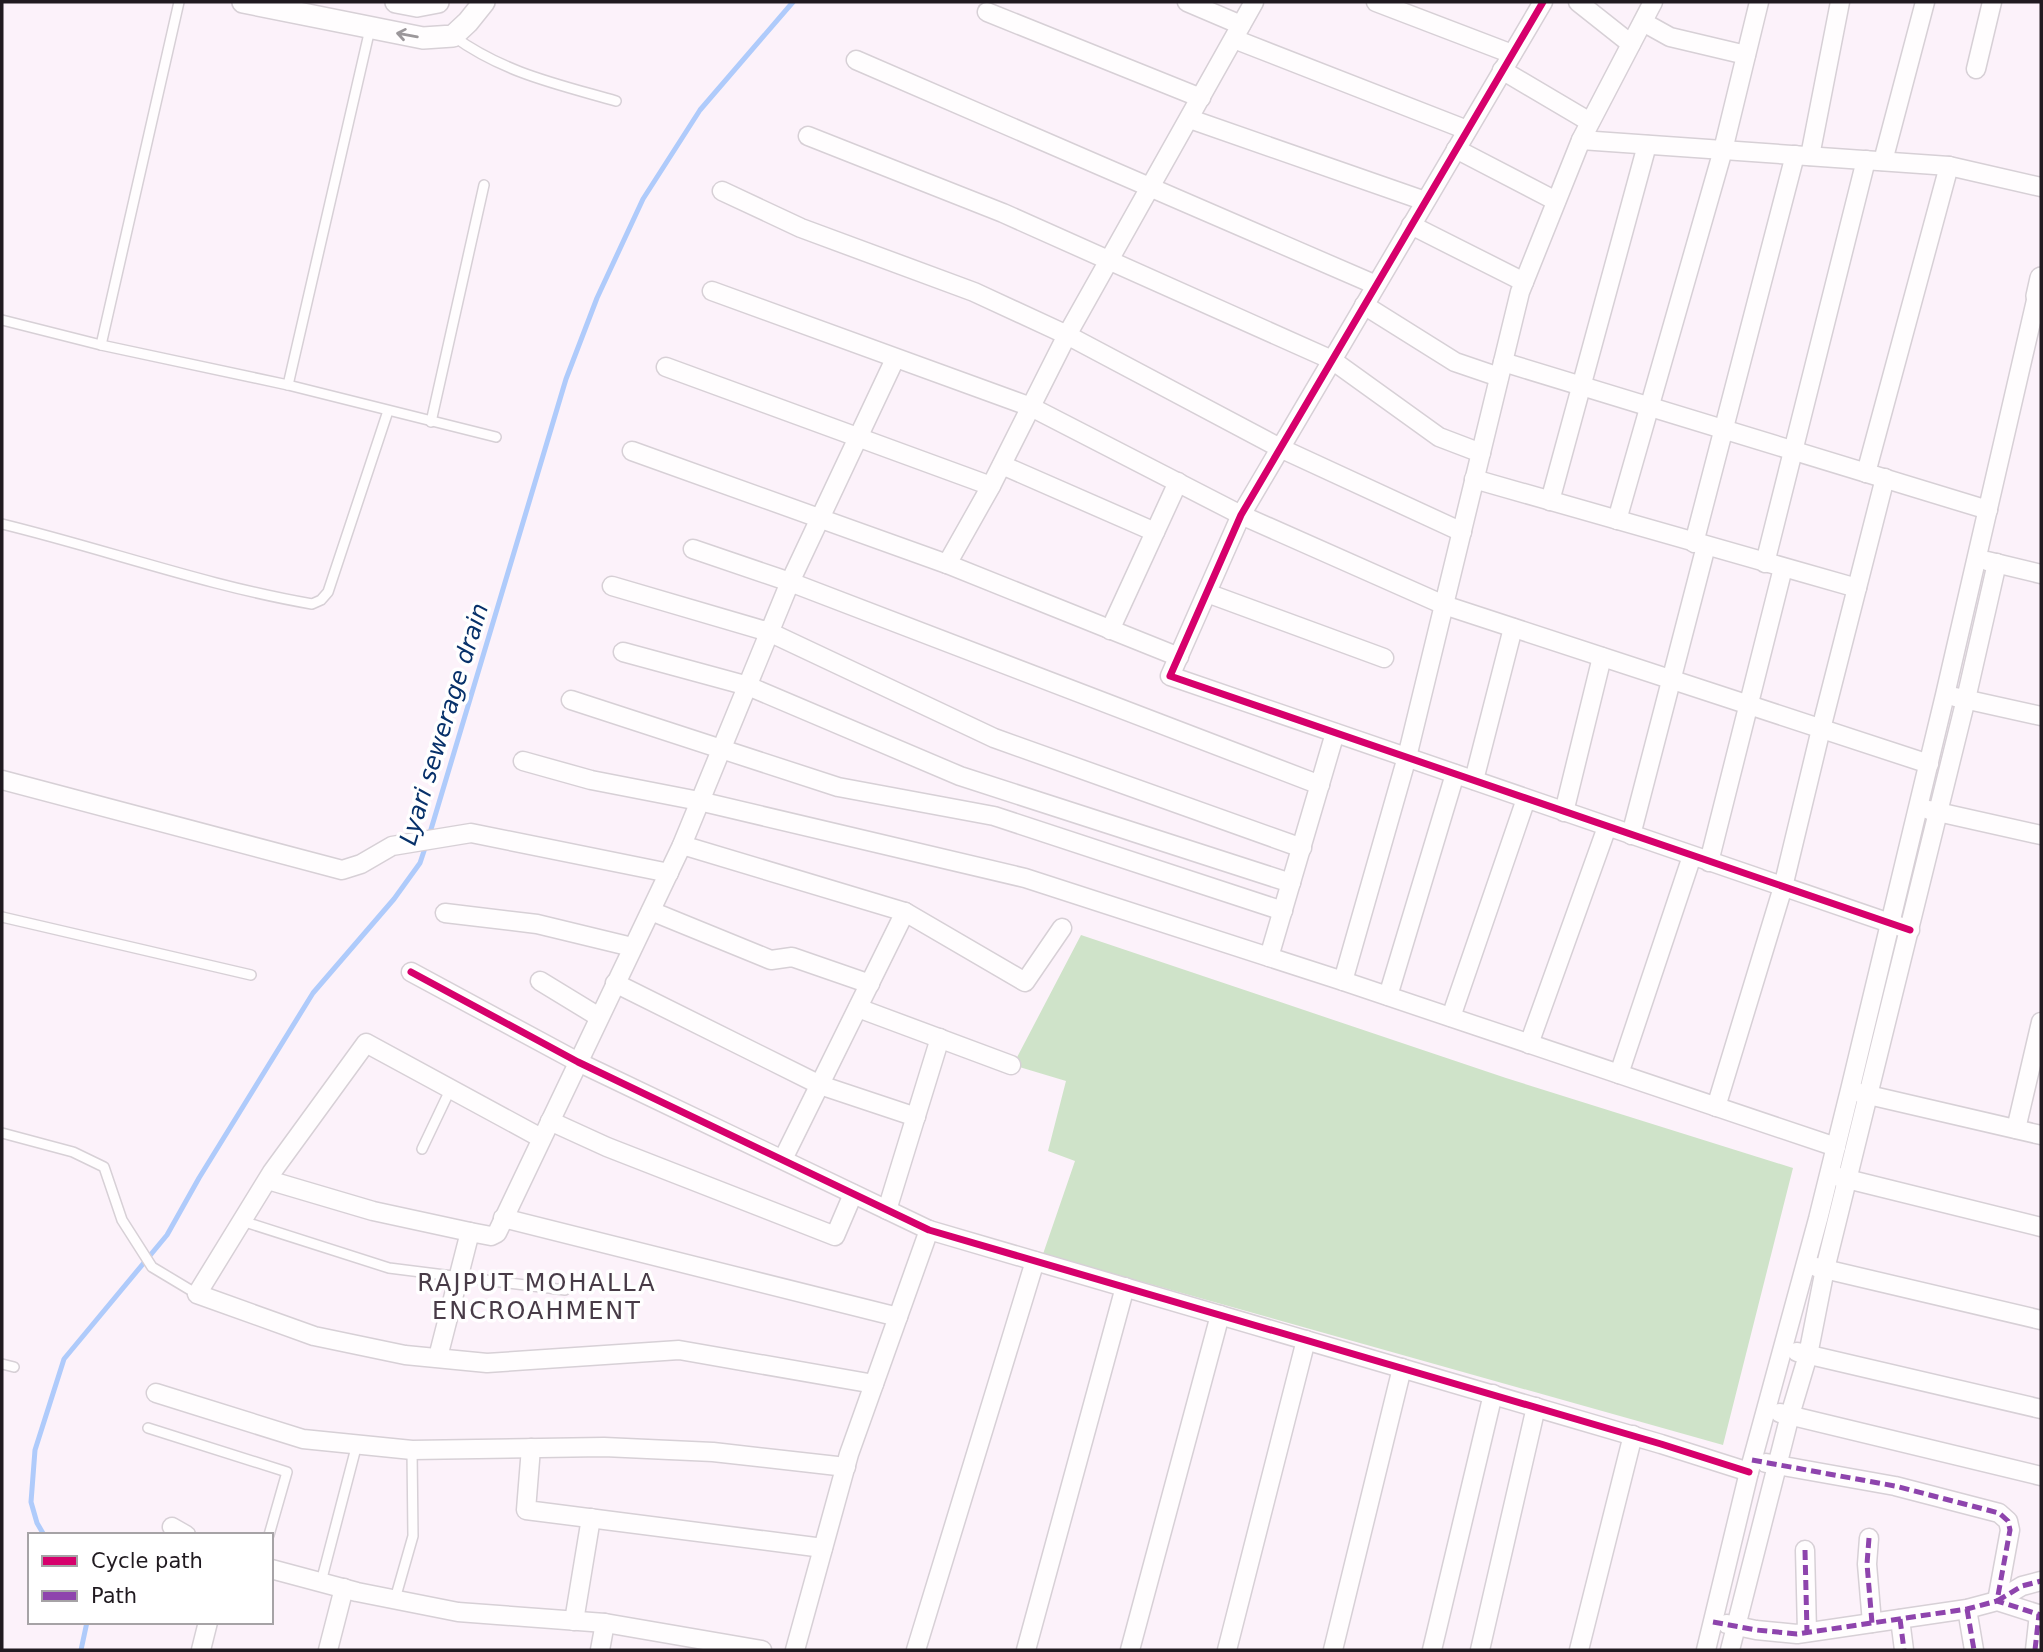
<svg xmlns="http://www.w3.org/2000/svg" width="2043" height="1652" font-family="'DejaVu Sans',sans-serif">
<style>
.green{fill:#cfe3c9}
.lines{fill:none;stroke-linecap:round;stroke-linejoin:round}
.stream{stroke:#afcbfb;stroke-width:5}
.service-casing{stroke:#d7d0d6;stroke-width:12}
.minor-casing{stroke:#d7d0d6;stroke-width:21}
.tertiary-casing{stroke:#d7d0d6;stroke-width:24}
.service{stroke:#fffdfe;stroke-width:9}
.minor{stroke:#fffdfe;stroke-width:18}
.tertiary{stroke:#fffdfe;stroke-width:21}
.quiet{stroke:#8e44ad;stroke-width:5;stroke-dasharray:10 5;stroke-linecap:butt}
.cycleway-casing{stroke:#fff;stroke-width:11}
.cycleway{stroke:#d6006c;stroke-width:7}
.oneway{stroke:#9b979a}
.labels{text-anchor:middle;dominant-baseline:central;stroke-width:7;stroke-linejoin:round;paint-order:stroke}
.water-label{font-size:24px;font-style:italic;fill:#07316a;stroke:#fff}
.neighbourhood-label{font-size:24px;letter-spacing:2px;fill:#483b47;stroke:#fff}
</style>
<rect width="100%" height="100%" fill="#fcf2fa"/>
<!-- green -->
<polygon class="green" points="1081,935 1506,1078 1793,1168 1723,1445 1043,1254 1075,1161 1048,1151 1066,1081 1013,1065"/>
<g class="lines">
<!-- stream -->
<g class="stream">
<polyline points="429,836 566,379 597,298 643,199 700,110 793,2"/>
<polyline points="44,1535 37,1523 31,1502 35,1450 64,1359 167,1235 199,1178 313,993 394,899 420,863 426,845"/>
<polyline points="81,1650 87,1622"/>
</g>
<!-- service casing -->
<g class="service-casing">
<g id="service">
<path d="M453 36C504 73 557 84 616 101"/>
<polyline points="2,320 101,345 288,385 496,437"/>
<polyline points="101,345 179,2"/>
<polyline points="288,385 370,29"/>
<polyline points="431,422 484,185"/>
<path d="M2 524C105 549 207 586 312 604L321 600 328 592 388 411"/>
<polyline points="2,917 251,975"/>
<polyline points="2,1133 73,1152 104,1167 122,1220 152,1267 197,1294"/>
<polyline points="422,1149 451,1088"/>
<polyline points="242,1221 389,1268 565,1290"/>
<polyline points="2,1364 14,1367"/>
<polyline points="148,1428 287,1472 269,1535"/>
<polyline points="321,1582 357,1444"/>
<polyline points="395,1599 413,1536 412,1450"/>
</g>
</g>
<!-- minor casing -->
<g class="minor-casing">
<g id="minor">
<polyline points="1187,2 1241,25"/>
<polyline points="1376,2 1512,54"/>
<polyline points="1543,2 1241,515 1170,676 1910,930"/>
<polyline points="1578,2 1631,44"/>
<polyline points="987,12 1201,98"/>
<polyline points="1643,22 1670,37 1746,55"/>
<polyline points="1234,39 1467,130"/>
<polyline points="856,60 1376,285"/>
<polyline points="1976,69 1992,2"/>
<polyline points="1502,70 1590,122"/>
<polyline points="1190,119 1425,201"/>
<polyline points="808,136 1003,213 1332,360 1439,437 1481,453"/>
<polyline points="1581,140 1949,166 2041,187"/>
<polyline points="1456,149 1556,201"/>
<polyline points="1810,156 1840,2"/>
<polyline points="1883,161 1925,2"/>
<polyline points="722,191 801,228 974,292 1067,335 1280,448 1462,532"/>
<polyline points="1411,225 1524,282"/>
<polyline points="712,291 1031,407 1241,515 1444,605 1929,764"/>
<polyline points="1364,305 1455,362 1499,377"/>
<polyline points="1503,362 1988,510"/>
<polyline points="666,367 991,486"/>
<polyline points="632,451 947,564 1179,657"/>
<polyline points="1002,465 1155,532"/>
<polyline points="1866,473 1949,166"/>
<polyline points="1474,479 1857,588"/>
<polyline points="1550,501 1647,145"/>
<polyline points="1617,520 1723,150 1759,2"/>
<polyline points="1694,543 1795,155"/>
<polyline points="693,549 790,582 1320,785"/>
<polyline points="1987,561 2041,574"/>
<polyline points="1765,563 1866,160"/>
<polyline points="947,564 991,486 1067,335 1254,2"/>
<polyline points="612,586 769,632 994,738 1302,848"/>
<polyline points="1207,593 1384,658"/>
<polyline points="1110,630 1178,482"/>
<polyline points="623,652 748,686 960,776 1291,883"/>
<polyline points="1955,697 2041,716"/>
<polyline points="571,700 838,787 994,816 1283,911"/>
<polyline points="523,761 591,780 699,801 1025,878 1343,981 1836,1147"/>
<polyline points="2,780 342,870 361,864 392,846 471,833 669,873"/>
<polyline points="1474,780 1513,628"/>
<polyline points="1929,810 2041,835"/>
<polyline points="1564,812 1602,657"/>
<polyline points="1631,835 1706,546"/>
<polyline points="682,845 905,912 1025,982 1062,928"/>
<polyline points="1709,862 1783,568"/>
<polyline points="651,911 771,960 792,957 870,984"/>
<polyline points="445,913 537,924 632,947"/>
<polyline points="1269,957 1335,733"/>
<polyline points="411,972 578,1062 929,1230 1661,1444 1749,1472"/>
<polyline points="540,981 599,1017"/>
<polyline points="1343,981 1407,757 1520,292 1581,140 1653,2"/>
<polyline points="615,983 820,1085 916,1117"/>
<polyline points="1388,996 1455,774"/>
<polyline points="858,1008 1011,1065"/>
<polyline points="1451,1017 1526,799"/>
<polyline points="1529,1044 1607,827"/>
<polyline points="1619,1074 1692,856"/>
<polyline points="1860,1093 2041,1135"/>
<polyline points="1716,1107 1783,887 1821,729 1885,478"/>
<polyline points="550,1121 607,1147 835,1236 853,1194"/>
<polyline points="2016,1129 2041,1022"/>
<polyline points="541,1138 366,1043 272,1172 197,1294 314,1336 405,1355 487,1363 679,1350 874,1384"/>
<polyline points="783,1159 905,912"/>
<polyline points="1839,1177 2041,1227"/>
<polyline points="268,1180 373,1211 470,1232"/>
<polyline points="887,1210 940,1038"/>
<polyline points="503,1218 898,1317"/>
<polyline points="1816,1267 2041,1320"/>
<polyline points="1797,1352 2041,1409"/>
<polyline points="438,1357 470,1232 491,1236 497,1233 682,845 790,582 895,359"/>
<polyline points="156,1393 303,1439 412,1450 604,1447 713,1452 846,1467"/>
<polyline points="1780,1413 2041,1476"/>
<polyline points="531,1448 526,1510 823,1548"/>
<polyline points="1766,1463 1895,1486 1999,1513 2008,1521 2010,1530 1997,1601"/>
<polyline points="172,1527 186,1535"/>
<polyline points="1869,1538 1867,1564 1872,1623"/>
<polyline points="1805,1550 1807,1632"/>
<polyline points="271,1569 357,1592 458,1612 605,1623 762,1650"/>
<polyline points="1997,1601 2022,1586 2041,1581"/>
<polyline points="1967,1609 1974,1650"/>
<polyline points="1900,1619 1904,1650"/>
<polyline points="574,1621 591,1518"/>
<polyline points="1727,1624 1756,1630 1797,1634 1967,1609 1997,1601 2041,1615"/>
<polyline points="201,1650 208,1622"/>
<polyline points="328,1650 344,1588"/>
<polyline points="600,1650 605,1623"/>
<polyline points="795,1650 849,1454 929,1230"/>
<polyline points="916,1650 1035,1261"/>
<polyline points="1026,1650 1125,1287"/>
<polyline points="1130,1650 1220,1315"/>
<polyline points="1227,1650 1306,1340"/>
<polyline points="1333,1650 1402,1368"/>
<polyline points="1432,1650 1493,1394"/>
<polyline points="1480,1650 1536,1407"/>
<polyline points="1579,1650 1633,1435"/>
<polyline points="1706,1650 1749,1472 1818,1219 1850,1090 1945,695 2037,296"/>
<polyline points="1730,1650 1790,1415 1808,1355 1825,1269 1966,699 1997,563"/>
<polyline points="2035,1650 2039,1614"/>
</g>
</g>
<!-- tertiary casing -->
<g class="tertiary-casing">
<g id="tertiary">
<polyline points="243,2 423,38 453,36 468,22 484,2"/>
<polyline points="396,2 417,6 438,2"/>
<polyline points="2041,278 2037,296 2041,297"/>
</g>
</g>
<!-- service -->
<use href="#service" class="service"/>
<!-- minor -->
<use href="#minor" class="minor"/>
<!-- tertiary -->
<use href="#tertiary" class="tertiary"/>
<!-- quiet -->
<g class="quiet">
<polyline points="1752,1460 1895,1486 1999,1513 2008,1521 2010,1530 1997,1601"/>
<polyline points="1869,1538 1867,1564 1872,1623"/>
<polyline points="1805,1550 1807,1632"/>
<polyline points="1997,1601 2022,1586 2041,1581"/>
<polyline points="1967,1609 1974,1650"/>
<polyline points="1900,1619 1904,1650"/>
<polyline points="1713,1622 1756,1630 1797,1634 1967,1609 1997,1601 2041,1615"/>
<polyline points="2035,1650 2039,1614"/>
</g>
<!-- cycleway casing -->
<g class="cycleway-casing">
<g id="cycleway">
<polyline points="1543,2 1241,515 1170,676 1910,930"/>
<polyline points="411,972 578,1062 929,1230 1661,1444 1749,1472"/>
</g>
</g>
<!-- cycleway -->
<use href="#cycleway" class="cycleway"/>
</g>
<!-- one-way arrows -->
<defs><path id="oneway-shaft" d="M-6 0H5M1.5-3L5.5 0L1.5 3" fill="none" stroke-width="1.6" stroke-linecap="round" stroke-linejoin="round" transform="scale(1.75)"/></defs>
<use class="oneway" href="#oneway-shaft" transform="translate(407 35) rotate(-170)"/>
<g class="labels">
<!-- water labels -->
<g class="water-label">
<text transform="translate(444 724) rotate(-73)">Lyari sewerage drain</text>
</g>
<!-- neighbourhood labels -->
<g class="neighbourhood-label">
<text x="537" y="1283">RAJPUT MOHALLA<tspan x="537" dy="28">ENCROAHMENT</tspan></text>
</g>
</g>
<!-- border -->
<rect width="2043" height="1652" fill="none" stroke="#201a20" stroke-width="7"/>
<!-- legend -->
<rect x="28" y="1533" width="245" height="91" fill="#ffffff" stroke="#a6a3a6" stroke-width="2"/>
<rect x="42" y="1556" width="35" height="10" fill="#d6006c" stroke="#a6a3a6" stroke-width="2"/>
<text x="91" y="1568" font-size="21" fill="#201a20">Cycle path</text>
<rect x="42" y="1591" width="35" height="10" fill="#8e44ad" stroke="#a6a3a6" stroke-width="2"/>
<text x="91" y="1603" font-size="21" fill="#201a20">Path</text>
</svg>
